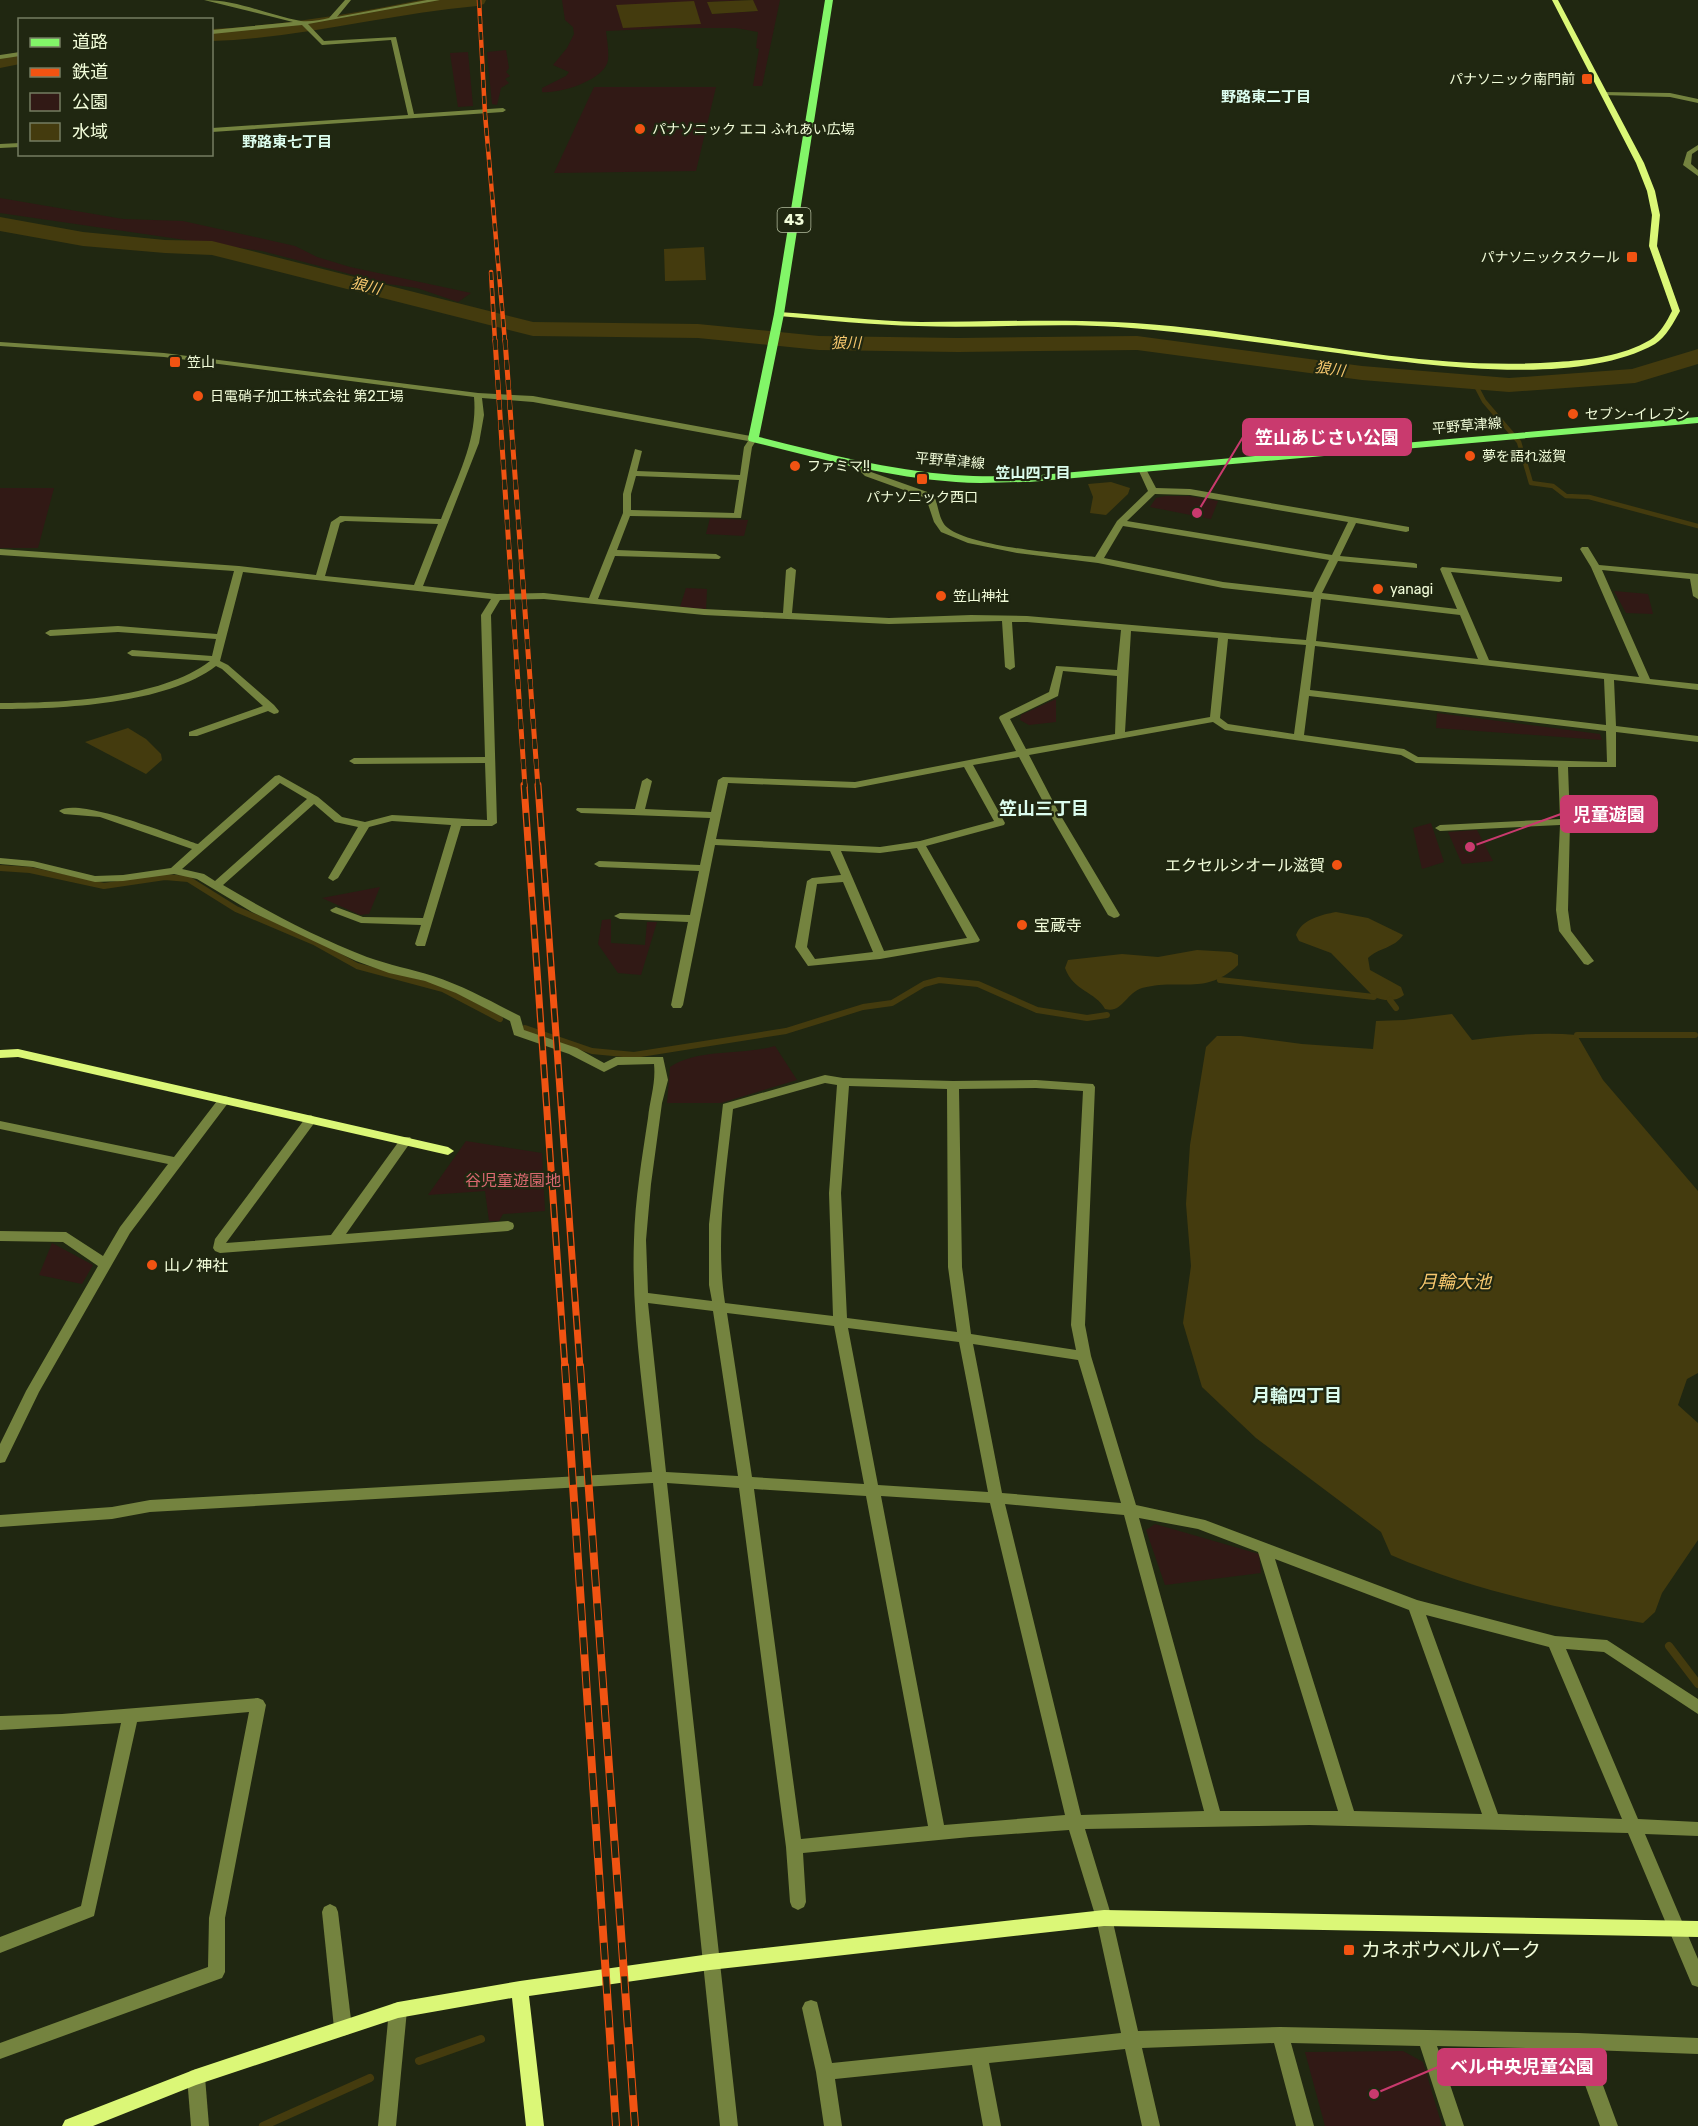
<svg xmlns="http://www.w3.org/2000/svg" width="1698" height="2126" font-family="Rubik,'Noto Sans JP',sans-serif">
<style>
.green{fill:#311915}
.water{fill:#443b0e}
.lines{fill:none;stroke-linecap:round;stroke-linejoin:round}
.stream-far2{stroke:#443b0e;stroke-width:4.5}
.stream-far1{stroke:#443b0e;stroke-width:6}
.stream{stroke:#443b0e;stroke-width:8}
.river{fill:#443b0e;fill-rule:evenodd}
.street{fill:#74833f;fill-rule:evenodd}
.secondary{fill:#dbf777;fill-rule:evenodd}
.primary{fill:#82f668;fill-rule:evenodd}
.rail-far3-casing{stroke:#f15312;stroke-width:4.5}
.rail-far2-casing{stroke:#f15312;stroke-width:5}
.rail-far1-casing{stroke:#f15312;stroke-width:7}
.rail-casing{stroke:#f15312;stroke-width:8}
.rail-far3{stroke:#202711;stroke-width:3;stroke-dasharray:8;stroke-linecap:butt}
.rail-far2{stroke:#202711;stroke-width:4;stroke-dasharray:10;stroke-linecap:butt}
.rail-far1{stroke:#202711;stroke-width:4.5;stroke-dasharray:14;stroke-linecap:butt}
.rail{stroke:#202711;stroke-width:6;stroke-dasharray:17;stroke-linecap:butt}
.poi-dot{fill:#f15312;stroke:#202711;stroke-width:2}
.labels{text-anchor:middle;dominant-baseline:central;stroke-width:4.5;stroke-linejoin:round;paint-order:stroke}
.far-poi-label{font-size:14px;fill:#f2fdda;stroke:#202711;text-anchor:start}
.far-street-label{font-size:14px;fill:#f2fdda;stroke:#202711}
.far-neighbourhood-label{font-size:15px;font-weight:bold;fill:#dcfdee;stroke:#202711}
.shield{fill:#202711;stroke:#b3bd9e;stroke-width:1.5}
.shield-label{font-size:15px;font-weight:bold;fill:#f2fdda}
.far-water-label{font-size:15px;font-style:italic;fill:#f6c76e;stroke:#202711}
.poi-label{font-size:16px;fill:#f2fdda;stroke:#202711;text-anchor:start}
.park-label{font-size:16px;fill:#da6970;stroke:#202711}
.neighbourhood-label{font-size:18px;font-weight:bold;fill:#dcfdee;stroke:#202711}
.water-label{font-size:18px;font-style:italic;fill:#f6c76e;stroke:#202711}
.near-poi-label{font-size:20px;fill:#f2fdda;stroke:#202711;text-anchor:start}
.leader{fill:none;stroke:#c93a6e;stroke-width:2}
.callout-dot{fill:#c93a6e;stroke:#202711;stroke-width:2}
.callout{fill:#c93a6e;stroke:#c93a6e;stroke-width:2}
.callout-label{font-size:18px;text-anchor:middle;font-weight:bold;fill:#fff}
</style>
<rect width="100%" height="100%" fill="#202711"/>
<!-- green -->
<g class="green">
<path d="M562 0H750L708 2 712 14 757 11 753 0H780L762 86H753L759 49 756 48 758 32 736 28H671L606 31C607 40 609 51 608 60 605 80 560 94 542 92V88L566 76 569 72 553 65 567 48 574 34 573 27 565 20Z"/>
<polygon points="506,50 509,68 506,72 510,76 505,79 509,83 501,88 497,105 492,104 487,52"/>
<polygon points="468,52 473,106 458,107 450,53"/>
<polygon points="594,87 716,87 696,171 554,173"/>
<polygon points="0,198 123,219 183,221 295,246 317,257 350,267 471,293 458,302 417,288 388,284 262,251 0,213"/>
<polygon points="0,488 54,488 38,548 0,548"/>
<polygon points="1165,496 1189,496 1218,501 1211,519 1150,507 1156,498"/>
<polygon points="710,518 748,520 744,536 706,534"/>
<polygon points="686,588 707,589 706,609 680,607"/>
<polygon points="1614,591 1648,594 1653,614 1626,613"/>
<polygon points="1056,699 1056,722 1029,725 1020,720 1021,715"/>
<polygon points="1437,713 1600,734 1602,740 1436,728"/>
<polygon points="1431,823 1444,862 1422,869 1413,828"/>
<polygon points="1477,830 1493,861 1462,864 1448,832"/>
<polygon points="380,887 369,914 360,915 322,898"/>
<polygon points="611,919 611,943 645,945 647,922 657,922 641,975 618,973 598,944 602,920"/>
<path d="M775 1046 797 1080 721 1103H667L670 1067C699 1048 741 1056 775 1046Z"/>
<polygon points="466,1141 542,1153 545,1211 503,1214 499,1221 489,1221 485,1191 428,1195"/>
<polygon points="52,1243 93,1265 82,1284 39,1275"/>
<polygon points="1155,1524 1259,1554 1261,1573 1165,1585 1146,1530"/>
<polygon points="1403,2051 1423,2062 1442,2126 1325,2126 1305,2052"/>
</g>
<!-- water -->
<g class="water">
<polygon points="753,0 758,11 712,14 707,2"/>
<polygon points="694,1 701,24 623,28 616,5"/>
<polygon points="704,247 706,280 665,281 664,249"/>
<polygon points="1111,482 1130,488 1128,494 1106,515 1090,513 1093,497 1088,484"/>
<polygon points="128,728 146,739 161,754 162,760 146,774 85,742"/>
<path d="M1336 912 1368 918 1403 935C1395 948 1378 948 1368 958L1370 970 1401 987 1404 995C1396 1002 1384 1001 1374 997L1331 953 1299 941 1296 935C1302 919 1321 915 1336 912Z"/>
<path d="M1197 950 1231 952 1238 955V965C1206 996 1180 978 1142 988 1126 993 1122 1014 1105 1009 1095 991 1074 992 1065 968L1068 960 1122 954 1158 957Z"/>
<path d="M1452 1014 1472 1040C1507 1035 1543 1032 1577 1035L1603 1080 1698 1191V1373L1687 1379 1678 1405 1698 1423V1540L1662 1593 1655 1612 1643 1623C1558 1608 1471 1590 1391 1555L1381 1532 1256 1438 1202 1387 1183 1323 1191 1266 1186 1204 1190 1145 1206 1047 1217 1036H1241L1302 1044 1373 1049 1376 1021 1404 1020Z"/>
</g>
<g class="lines">
<!-- stream-far2 -->
<polyline class="stream-far2" points="1475,384 1484,401 1519,442 1531,483 1553,486 1566,496 1589,497 1698,526"/>
<!-- stream-far1 -->
<g class="stream-far1">
<polyline points="0,868 30,870 104,886 165,877 188,879 236,909 314,942 357,966 443,989 500,1019"/>
<polyline points="1220,980 1374,997"/>
<polyline points="1390,1000 1396,1008"/>
<polyline points="525,1028 592,1051 634,1055 786,1031 863,1007 892,1003 924,984 939,980 978,984 1037,1010 1087,1018 1107,1015"/>
<polyline points="1577,1035 1695,1035"/>
</g>
<!-- stream -->
<g class="stream">
<polyline points="1669,1646 1698,1684"/>
<polyline points="419,2061 481,2039"/>
<polyline points="263,2126 370,2078"/>
</g>
<!-- river -->
<g class="river">
<path d="M421 0H486L484 4 477 6C388 14 301 38 212 41V29C283 25 352 14 421 0Z"/>
<polygon points="20,52 20,64 0,68 0,56"/>
<polygon points="0,217 83,232 165,240 212,241 533,322 698,324 819,336 958,338 1137,336 1362,366 1509,378 1632,369 1698,349 1698,364 1635,383 1509,392 1362,380 1137,350 958,352 819,350 698,338 533,336 212,255 165,253 83,246 0,231"/>
</g>
<!-- street -->
<g class="street">
<path d="M204 0C238 0 268 15 301 21 310 22 321 20 329 18L345 0H351L337 17 427 0H440L308 24 324 41 396 37 414 114 503 108 506 110 503 112 212 132V128L408 115 391 40 322 45 302 25 212 34V30L293 22Z"/>
<polygon points="20,52 20,56 0,59 0,55"/>
<polygon points="1604,92 1670,93 1698,99 1698,103 1670,97 1602,95 1602,93"/>
<polygon points="20,143 20,147 0,148 0,144"/>
<polygon points="1698,145 1698,150 1692,154 1691,164 1698,170 1698,176 1683,165 1687,152"/>
<path d="M0 342 164 353 478 393 533 396 756 437 757 439 752 447 741 518 630 516 617 550 716 554 721 557 719 559 615 556 598 599 704 609 783 613 786 570 791 567 796 570 792 613 889 618 971 615 1027 616 1306 640 1312 598 1223 588 1098 563 1017 553 968 543 941 532 934 522 926 498 865 476 859 470 844 464 843 462 847 459 865 466 871 472 933 494C939 504 938 521 948 528 972 547 1063 554 1095 557L1117 521 1148 491 1138 469 1142 466 1146 469 1156 488 1190 489 1409 527V531L1406 532 1356 523 1340 556 1414 563 1417 564V568L1338 561 1322 593 1457 609 1440 569 1442 567 1562 577V581L1559 582 1451 572 1489 660 1639 677 1591 567 1580 549 1582 547H1588L1599 565 1698 574V599L1693 596 1690 579 1602 570 1650 679 1698 684V690L1614 680 1616 726 1698 736V742L1616 732V767H1568L1570 822 1568 910 1571 931 1594 961 1588 965 1584 964 1559 931 1556 910 1560 825 1440 831 1435 828 1440 825 1560 819 1558 767 1416 763 1401 755 1225 730 1213 722 1029 755 1058 811 1120 915 1118 917 1114 918 1108 915 1048 811 1019 757 973 765 1005 823 1004 825 926 846 980 940 978 942 880 959 808 966 795 947 807 881 812 878 841 875 830 851 715 845 683 1005 681 1008H673L671 1005 688 922 620 919 614 916 620 913 690 915 699 871 599 867 594 864 599 861 700 865 710 818 581 813 576 810 577 808 635 809 642 781 647 778 652 781 645 809 711 812 718 780 723 777 855 782 1016 751 999 718 1000 716 1049 692 1056 666 1117 670 1121 630 1027 622H1012L1015 667 1010 670 1005 667 1002 621 889 624 704 615 544 599 500 600 491 615 497 823 492 826H461L425 946H417L415 944 421 925 361 923 332 912 330 910 336 907 363 917 423 918 451 825 392 821 369 827 338 878 333 881 328 878 358 827 335 822 314 804 223 885C268 912 318 938 367 957 389 965 411 969 433 976 464 986 492 1002 520 1016L524 1030 577 1048 604 1063 616 1057H663L668 1080 662 1103 651 1184 646 1240 648 1293 712 1301 709 1285V1224L723 1104 825 1075 843 1078 953 1081 1036 1080 1093 1084 1095 1087 1085 1325 1091 1356 1136 1505 1205 1520 1417 1600 1555 1636 1607 1640 1698 1699V1714L1604 1652 1566 1649 1638 1819 1698 1822V1836L1645 1834 1698 1959V1987L1692 1985 1628 1833 1309 1825 1085 1829 1112 1918 1138 2031 1280 2027 1578 2033 1698 2038V2054L1590 2050 1618 2126H1600L1572 2049 1437 2046 1464 2126H1446L1420 2046 1291 2043 1314 2126H1296L1274 2043 1142 2048 1160 2126H1142L1125 2049 989 2063 1001 2126H983L972 2065 835 2079 842 2126H824L816 2072 802 2008 805 2002 811 2000 817 2002 832 2063 1121 2033 1096 1918 1069 1830 970 1837 803 1853 806 1902 804 1907 798 1910 792 1907 790 1902 786 1847 739 1488 667 1483 738 2126H720L653 1483 150 1512 112 1519 0 1527V1515L112 1507 150 1500 652 1472C644 1397 631 1315 634 1240 635 1199 642 1158 648 1118 650 1099 656 1083 654 1064L618 1065 604 1072 569 1054 514 1035 510 1021 456 993 425 981 389 973 356 961 252 912 197 879 174 874 123 881 95 882 33 867 0 864V858L33 861 95 876 123 875 171 868 192 849 100 817 64 814 59 811C77 796 174 836 198 844L275 776 279 775 318 797 342 817 365 822 392 815 487 820 485 763 354 764 349 761 354 758 485 757 481 615 491 599 243 572 220 661 228 665 274 705 279 711 278 713 274 714 268 711 197 736H189V732L263 706 222 669 216 666C167 704 61 709 0 709V703C61 703 161 699 210 661L132 656 127 653 132 650 212 656 216 639 118 632 50 636 45 633 50 630 118 626 217 634 234 571 0 555V549L239 566 316 575 331 522 340 516 441 519C456 480 478 440 474 397L164 357 0 346ZM482 398 533 402 748 441 744 447 740 475 637 471 642 451 635 449 623 494V513L589 598 544 593 497 594 423 586 479 443 484 415ZM636 476 739 480 734 513 631 510V494ZM1155 494 1190 495 1348 522 1332 555 1127 521ZM345 521 438 524 414 585 325 576 340 523ZM1123 526 1329 560 1313 592 1223 582 1104 558ZM1321 599 1460 615 1478 659 1316 641ZM1131 631 1218 638 1210 717 1125 732ZM1228 639 1306 645 1294 734 1228 724 1220 718ZM1315 646 1604 679 1606 725 1310 690ZM1063 671 1117 676 1115 734 1026 749 1010 719 1058 696ZM1309 696 1606 731 1607 762 1418 757 1404 749 1304 735ZM964 767 994 821 920 841 880 847 716 839 728 783 855 788ZM280 783 307 799 215 881 204 874 182 869ZM917 848 967 938 884 951 841 851 880 853ZM843 882 873 952 815 959 807 947 817 884ZM825 1083 837 1085 829 1193 833 1316 725 1303C715 1239 726 1173 733 1109ZM849 1086 947 1089 948 1267 957 1332 847 1318 841 1193ZM1036 1088 1083 1091 1071 1325 1076 1350 971 1334 962 1267 959 1089ZM648 1303 713 1311 738 1476 666 1472ZM727 1313 834 1326 864 1484 752 1477ZM848 1328 959 1342 988 1492 878 1485ZM973 1344 1078 1360 1121 1503 1002 1493ZM754 1489 866 1496 928 1826 801 1839ZM881 1496 990 1503 1065 1815 944 1825ZM1005 1504 1124 1515 1204 1811 1081 1815ZM1139 1518 1198 1529 1258 1552 1338 1811H1220ZM1275 1559 1409 1610 1482 1814 1354 1811ZM1426 1615 1549 1647 1622 1819 1498 1814Z"/>
<polygon points="224,1096 228,1097 230,1100 228,1103 130,1233 39,1392 5,1462 0,1463 0,1444 26,1391 98,1266 63,1242 0,1241 0,1231 66,1232 103,1256 120,1227 168,1164 0,1129 0,1121 174,1157 220,1097"/>
<polygon points="311,1115 317,1119 315,1122 226,1243 331,1235 402,1137 410,1137 412,1140 410,1143 346,1234 508,1221 513,1223 514,1226 513,1229 508,1231 220,1253 215,1251 213,1248 215,1239 307,1116"/>
<polygon points="258,1698 263,1700 266,1705 225,1918 225,1972 222,1978 0,2059 0,2043 208,1967 209,1918 249,1712 137,1722 94,1916 0,1953 0,1937 81,1906 121,1723 0,1730 0,1716 62,1714"/>
<polygon points="330,1904 336,1907 338,1912 352,2028 349,2034 343,2036 337,2034 334,2028 322,1912 324,1907"/>
<polygon points="398,2002 404,2004 407,2010 396,2126 378,2126 389,2010 392,2004"/>
<polygon points="196,2069 202,2071 205,2077 209,2126 191,2126 187,2077 190,2071"/>
</g>
<!-- secondary -->
<g class="secondary">
<path d="M1552 0H1558L1644 163 1655 191 1660 215 1657 246 1680 311C1674 322 1666 337 1655 344 1574 389 1419 364 1330 352 1259 343 1189 332 1118 327 1051 322 984 329 918 326 872 325 825 320 779 316L775 314 779 312C826 315 874 321 921 322 985 322 1050 319 1114 322 1262 328 1408 373 1557 362 1588 360 1623 356 1650 340 1660 334 1667 321 1672 311L1649 246 1652 215 1647 191 1636 163Z"/>
<polygon points="18,1049 448,1147 454,1151 448,1155 18,1057 0,1058 0,1050"/>
<polygon points="1104,1910 1698,1921 1698,1937 1104,1926 710,1970 529,1996 544,2126 526,2126 512,1998 398,2018 196,2085 93,2126 62,2126 65,2120 196,2069 398,2002 520,1981 710,1954"/>
</g>
<!-- primary -->
<path class="primary" d="M825 0H833L784 314 759 437C823 453 888 470 955 475 979 477 1004 476 1029 476L1698 417V423L1029 482C1005 482 980 484 956 482 886 477 817 458 749 441L748 439 774 314Z"/>
<!-- rail-far3 casing -->
<g class="rail-far3-casing">
<g id="rail-far3">
<polyline points="479,0 485,114 505,342"/>
<polyline points="491,272 495,342"/>
</g>
</g>
<!-- rail-far2 casing -->
<g class="rail-far2-casing">
<g id="rail-far2">
<polyline points="495,340 525,787"/>
<polyline points="505,340 538,787"/>
</g>
</g>
<!-- rail-far1 casing -->
<g class="rail-far1-casing">
<g id="rail-far1">
<polyline points="524,785 565,1368"/>
<polyline points="538,785 580,1368"/>
</g>
</g>
<!-- rail casing -->
<g class="rail-casing">
<g id="rail">
<polyline points="565,1366 616,2126"/>
<polyline points="580,1366 635,2126"/>
</g>
</g>
<!-- rail-far3 -->
<use href="#rail-far3" class="rail-far3"/>
<!-- rail-far2 -->
<use href="#rail-far2" class="rail-far2"/>
<!-- rail-far1 -->
<use href="#rail-far1" class="rail-far1"/>
<!-- rail -->
<use href="#rail" class="rail"/>
</g>
<!-- markers -->
<g class="poi-dot">
<rect x="1581" y="73" width="12" height="12" rx="3"/>
<circle cx="640" cy="129" r="6"/>
<rect x="1626" y="251" width="12" height="12" rx="3"/>
<rect x="169" y="356" width="12" height="12" rx="3"/>
<circle cx="198" cy="396" r="6"/>
<circle cx="1573" cy="414" r="6"/>
<circle cx="1470" cy="456" r="6"/>
<circle cx="795" cy="466" r="6"/>
<rect x="916" y="473" width="12" height="12" rx="3"/>
<circle cx="1378" cy="589" r="6"/>
<circle cx="941" cy="596" r="6"/>
<circle cx="1337" cy="865" r="6"/>
<circle cx="1022" cy="925" r="6"/>
<circle cx="152" cy="1265" r="6"/>
<rect x="1343" y="1944" width="12" height="12" rx="3"/>
</g>
<g class="labels">
<!-- far-poi labels -->
<g class="far-poi-label">
<text x="1575" y="79" text-anchor="end">パナソニック南門前</text>
<text x="652" y="129">パナソニック エコ ふれあい広場</text>
<text x="1620" y="257" text-anchor="end">パナソニックスクール</text>
<text x="187" y="362">笠山</text>
<text x="210" y="396">日電硝子加工株式会社 第2工場</text>
<text x="1585" y="414">セブン-イレブン</text>
<text x="1482" y="456">夢を語れ滋賀</text>
<text x="807" y="466">ファミマ!!</text>
<text x="922" y="497" text-anchor="middle">パナソニック西口</text>
<text x="1390" y="589">yanagi</text>
<text x="953" y="596">笠山神社</text>
</g>
<!-- far-street labels -->
<g class="far-street-label">
<text transform="translate(1467 426) rotate(-5)">平野草津線</text>
<text transform="translate(950 461) rotate(5)">平野草津線</text>
</g>
<!-- far-neighbourhood labels -->
<g class="far-neighbourhood-label">
<text x="1266" y="97">野路東二丁目</text>
<text x="287" y="142">野路東七丁目</text>
<text x="1033" y="473">笠山四丁目</text>
</g>
<!-- shield labels -->
<rect class="shield" x="777.5" y="208" width="33" height="24" rx="4.5"/>
<g class="shield-label">
<text x="794" y="220">43</text>
</g>
<!-- far-water labels -->
<g class="far-water-label">
<text transform="translate(366 286) rotate(14)">狼川</text>
<text x="846" y="343">狼川</text>
<text transform="translate(1330 369) rotate(8)">狼川</text>
</g>
<!-- poi labels -->
<g class="poi-label">
<text x="1325" y="865" text-anchor="end">エクセルシオール滋賀</text>
<text x="1034" y="925">宝蔵寺</text>
<text x="164" y="1265">山ノ神社</text>
</g>
<!-- park labels -->
<g class="park-label">
<text x="513" y="1180">谷児童遊園地</text>
</g>
<!-- neighbourhood labels -->
<g class="neighbourhood-label">
<text x="1044" y="809">笠山三丁目</text>
<text x="1297" y="1396">月輪四丁目</text>
</g>
<!-- water labels -->
<g class="water-label">
<text x="1455" y="1282">月輪大池</text>
</g>
<!-- near-poi labels -->
<g class="near-poi-label">
<text x="1361" y="1950">カネボウベルパーク</text>
</g>
</g>
<!-- callouts -->
<path class="leader" d="M1197 513L1243 437M1470 847L1561 814M1374 2094L1438 2067"/>
<g class="callout-dot">
<circle cx="1197" cy="513" r="6"/>
<circle cx="1470" cy="847" r="6"/>
<circle cx="1374" cy="2094" r="6"/>
</g>
<g class="callout">
<rect x="1243" y="419" width="168" height="36" rx="6"/>
<rect x="1561" y="796" width="96" height="36" rx="6"/>
<rect x="1438" y="2049" width="168" height="36" rx="6"/>
</g>
<g class="callout-label">
<text x="1327" y="444">笠山あじさい公園</text>
<text x="1609" y="821">児童遊園</text>
<text x="1522" y="2073">ベル中央児童公園</text>
</g>
<!-- legend -->
<rect x="18" y="18" width="195" height="138" fill="#202711" stroke="#747d61" stroke-width="1.5"/>
<rect x="30" y="38" width="30" height="9" fill="#82f668" stroke="#747d61" stroke-width="1.5"/>
<text x="72" y="48" font-size="18" fill="#f2fdda">道路</text>
<rect x="30" y="68" width="30" height="9" fill="#f15312" stroke="#747d61" stroke-width="1.5"/>
<text x="72" y="78" font-size="18" fill="#f2fdda">鉄道</text>
<rect x="30" y="93" width="30" height="18" fill="#311915" stroke="#747d61" stroke-width="1.5"/>
<text x="72" y="108" font-size="18" fill="#f2fdda">公園</text>
<rect x="30" y="123" width="30" height="18" fill="#443b0e" stroke="#747d61" stroke-width="1.5"/>
<text x="72" y="138" font-size="18" fill="#f2fdda">水域</text>
</svg>
